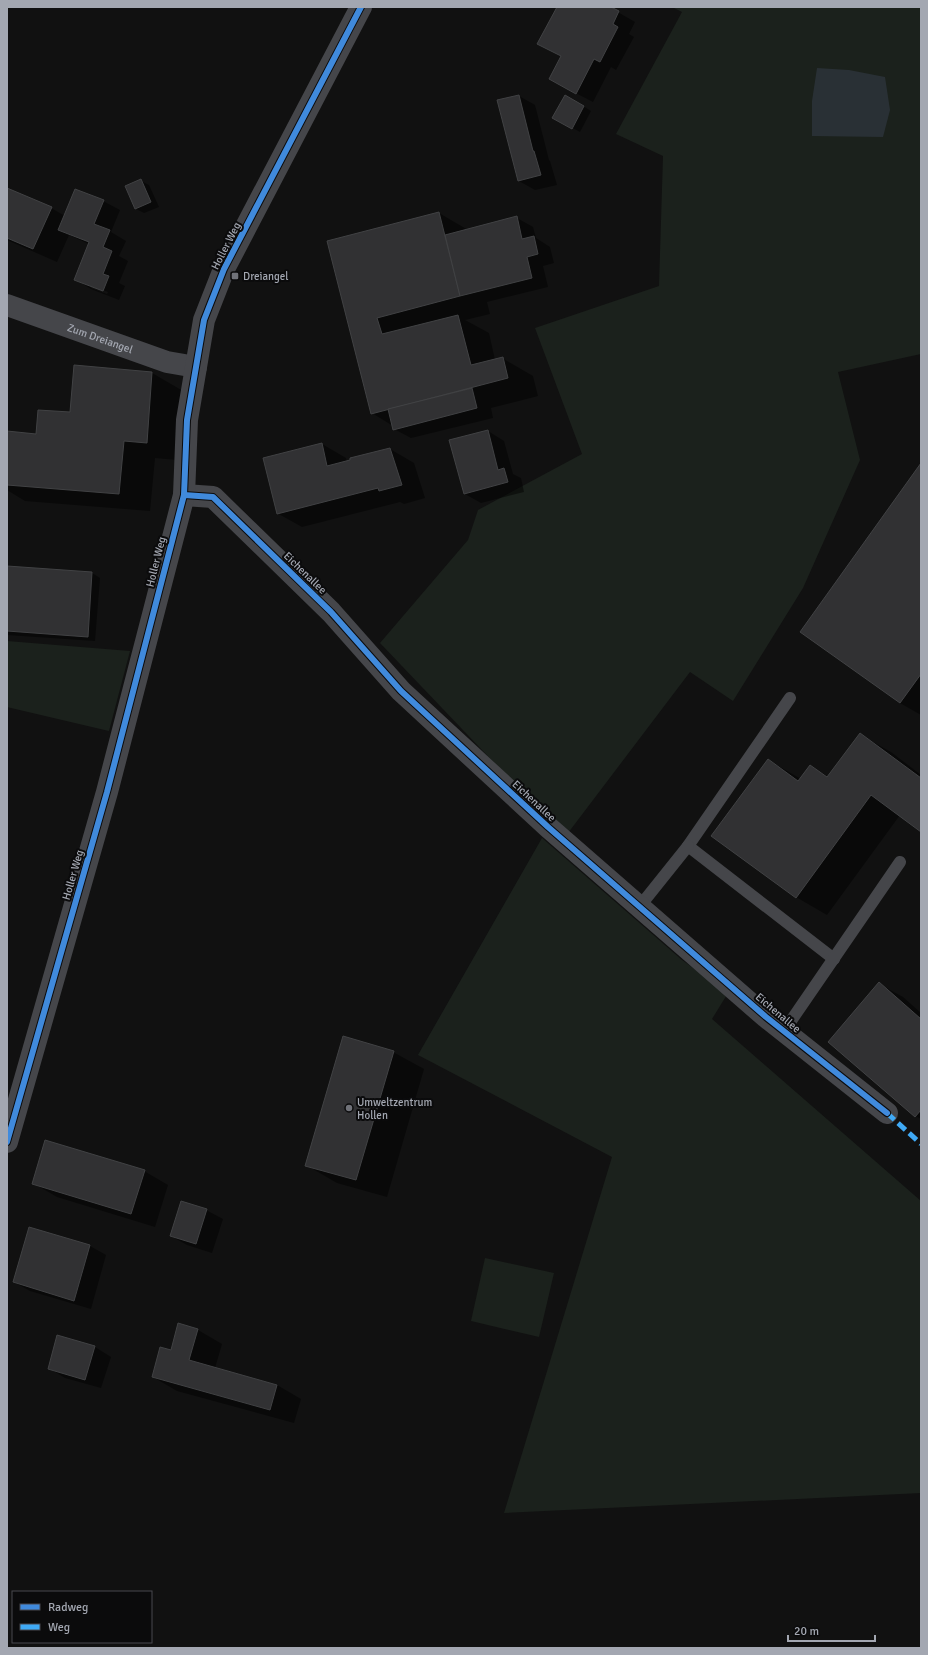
<svg xmlns="http://www.w3.org/2000/svg" width="928" height="1655" font-family="Signika,sans-serif">
<style>
.green{fill:#1b211c}
.water{fill:#293035}
.shadow{fill:#0007;fill-rule:evenodd}
.building{fill:#313133;stroke:#414244}
.lines{fill:none;stroke-linecap:round;stroke-linejoin:round}
.lane{stroke:#45464a;stroke-width:12}
.street{stroke:#45464a;stroke-width:22}
.quiet{stroke:#3fa9f5;stroke-width:5;stroke-dasharray:10 5;stroke-linecap:butt}
.cycleway-casing{stroke:#0b0b0c;stroke-width:8}
.cycleway{stroke:#408adc;stroke-width:6}
.poi-dot{fill:#707279;stroke:#0b0b0c;stroke-width:1.5}
.labels{text-anchor:middle;dominant-baseline:central;stroke-width:4;stroke-linejoin:round;paint-order:stroke}
.street-label{font-size:11px;fill:#a3a7b1;stroke:#0b0b0c}
.poi-label{font-size:11px;fill:#a3a7b1;stroke:#0b0b0c;text-anchor:start}
</style>
<rect width="100%" height="100%" fill="#111"/>
<!-- green -->
<g class="green">
<polygon points="672,7 921,7 921,354 838,372 860,460 803,588 733,701 690,672 565,837 380,643 468,540 478,510 582,454 535,328 659,286 663,156 616,134 682,12"/>
<polygon points="7,641 130,651 109,731 7,707"/>
<polygon points="542,838 682,960 728,993 712,1019 921,1201 921,1493 504,1513 612,1157 418,1055"/>
<polygon points="485,1258 554,1273 539,1337 471,1321"/>
</g>
<!-- water -->
<polygon class="water" points="817,68 849,70 885,77 890,110 883,137 812,136 812,101"/>
<!-- shadow -->
<g class="shadow">
<polygon points="558,7 609,7 635,22 629,34 634,37 616,70 611,67 593,102 566,88 562,57 539,44"/>
<polygon points="519,96 535,105 549,160 550,161 557,185 535,190 519,181"/>
<polygon points="583,106 591,111 580,132 562,122"/>
<polygon points="141,181 149,185 159,207 144,213 136,209"/>
<path d="M7 189 51 208 65 216 103 201 120 210 111 232 126 241 119 256 128 261 119 283 125 286 119 300 91 289 75 279 89 244 69 235 57 262 7 240ZM91 285 108 292 107 294 91 288Z"/>
<polygon points="439,213 468,230 517,218 533,227 536,238 550,247 554,263 543,266 548,287 487,302 490,314 465,320 489,333 495,360 502,358 533,376 538,396 491,408 493,418 411,438 394,429 393,426 372,413 328,241"/>
<polygon points="75,366 152,373 183,391 177,460 155,458 150,511 25,501 7,490 7,432 37,435 71,413"/>
<polygon points="488,431 504,441 513,474 521,478 524,492 481,503 465,494"/>
<polygon points="322,444 346,458 347,462 351,461 351,459 390,449 414,463 425,498 404,504 400,502 302,527 277,513"/>
<polygon points="921,465 921,715 900,703"/>
<polygon points="7,567 92,573 100,578 95,641 7,635"/>
<polygon points="860,735 891,752 921,775 921,830 900,815 827,915 796,897 768,760 801,779 810,766 829,777"/>
<polygon points="879,984 903,997 921,1013 921,1119 916,1116"/>
<polygon points="393,1052 424,1069 387,1197 337,1183 306,1165"/>
<polygon points="144,1171 168,1185 155,1227 57,1197 33,1183"/>
<polygon points="206,1210 223,1219 212,1253 187,1245 171,1236"/>
<polygon points="30,1228 90,1246 106,1255 91,1309 30,1291 14,1282"/>
<polygon points="198,1330 222,1344 215,1368 277,1385 301,1399 294,1423 177,1391 153,1377 172,1351"/>
<polygon points="95,1347 111,1357 101,1388 65,1378 49,1368"/>
</g>
<!-- building -->
<g class="building">
<polygon points="557,7 611,7 619,11 613,24 618,27 600,62 594,59 576,94 549,79 561,56 537,44"/>
<polygon points="519,95 533,151 534,151 541,175 518,181 497,100"/>
<polygon points="565,95 584,106 572,129 552,118"/>
<polygon points="141,179 151,202 135,209 125,186"/>
<polygon points="7,188 52,207 33,249 7,238"/>
<polygon points="75,189 104,200 94,224 110,230 103,247 112,251 103,274 109,276 103,291 74,280 89,242 58,230"/>
<polygon points="439,212 460,296 377,318 382,334 458,315 471,365 503,357 508,378 371,414 327,241"/>
<polygon points="517,216 522,239 534,236 538,254 527,257 532,278 460,296 445,235"/>
<polygon points="74,365 152,372 147,443 124,441 119,494 7,485 7,431 36,434 38,410 70,412"/>
<polygon points="472,388 477,408 393,430 388,409"/>
<polygon points="488,430 498,470 504,468 508,482 464,494 449,440"/>
<polygon points="322,443 327,466 350,460 350,458 390,448 402,485 379,491 378,488 277,514 263,458"/>
<polygon points="921,463 921,674 900,703 800,632"/>
<polygon points="7,566 92,572 88,637 7,631"/>
<polygon points="860,733 921,778 921,832 871,795 796,898 711,836 768,759 798,781 810,765 827,777"/>
<polygon points="879,982 921,1019 921,1110 915,1117 828,1042"/>
<polygon points="343,1036 394,1051 356,1180 305,1166"/>
<polygon points="45,1140 145,1170 131,1214 32,1184"/>
<polygon points="181,1201 207,1209 196,1244 170,1236"/>
<polygon points="29,1227 90,1245 74,1301 13,1282"/>
<polygon points="178,1323 198,1329 189,1360 277,1385 270,1410 152,1377 160,1347 171,1350"/>
<polygon points="57,1335 95,1346 85,1380 48,1369"/>
</g>
<g class="lines">
<!-- lane -->
<g class="lane">
<polyline points="790,698 688,846 834,959"/>
<polyline points="640,906 688,846"/>
<polyline points="784,1031 900,862"/>
</g>
<!-- street -->
<g class="street">
<path id="s1" d="M7 305 167 362 196 367"/>
<polyline points="184,495 213,497 331,612 401,691 548,827 766,1017 887,1113"/>
<polyline points="7,1142 107,792 184,495 187,420 204,320 224,269 361,7"/>
</g>
<!-- quiet -->
<polyline class="quiet" points="887,1113 921,1144"/>
<!-- cycleway casing -->
<g class="cycleway-casing">
<g id="cycleway">
<polyline points="184,495 213,497 331,612 401,691 548,827 766,1017 887,1113"/>
<polyline points="7,1142 107,792 184,495 187,420 204,320 224,269 361,7"/>
</g>
</g>
<!-- cycleway -->
<use href="#cycleway" class="cycleway"/>
</g>
<!-- markers -->
<g class="poi-dot">
<rect x="231" y="272" width="8" height="8" rx="2"/>
<circle cx="349" cy="1108" r="4"/>
</g>
<g class="labels">
<!-- street labels -->
<g class="street-label">
<text transform="translate(226 246) rotate(-63)">Holler Weg</text>
<text stroke="none"><textPath href="#s1" startOffset="99">Zum Dreiangel</textPath></text>
<text transform="translate(156 562) rotate(-76)">Holler Weg</text>
<text transform="translate(305 573) rotate(44)">Eichenallee</text>
<text transform="translate(534 801) rotate(43)">Eichenallee</text>
<text transform="translate(73 875) rotate(-74)">Holler Weg</text>
<text transform="translate(778 1013) rotate(40)">Eichenallee</text>
</g>
<!-- poi labels -->
<g class="poi-label">
<text x="243" y="276">Dreiangel</text>
<text x="357" y="1102">Umweltzentrum<tspan x="357" dy="13">Hollen</tspan></text>
</g>
</g>
<!-- border -->
<rect width="928" height="1655" fill="none" stroke="#a3a7b1" stroke-width="16"/>
<!-- legend -->
<rect x="12" y="1591" width="140" height="52" fill="#0b0b0c" stroke="#48494e"/>
<rect x="20" y="1604" width="20" height="6" fill="#408adc" stroke="#48494e"/>
<text x="48" y="1611" font-size="12" fill="#a3a7b1">Radweg</text>
<rect x="20" y="1624" width="20" height="6" fill="#3fa9f5" stroke="#48494e"/>
<text x="48" y="1631" font-size="12" fill="#a3a7b1">Weg</text>
<!-- scale -->
<path d="M788 1635v6h87v-6" fill="none" stroke="#a3a7b1" stroke-width="2"/>
<text x="794" y="1635" font-size="12" fill="#a3a7b1" stroke="#0b0b0c" stroke-width="3" paint-order="stroke">20 m</text>
</svg>
